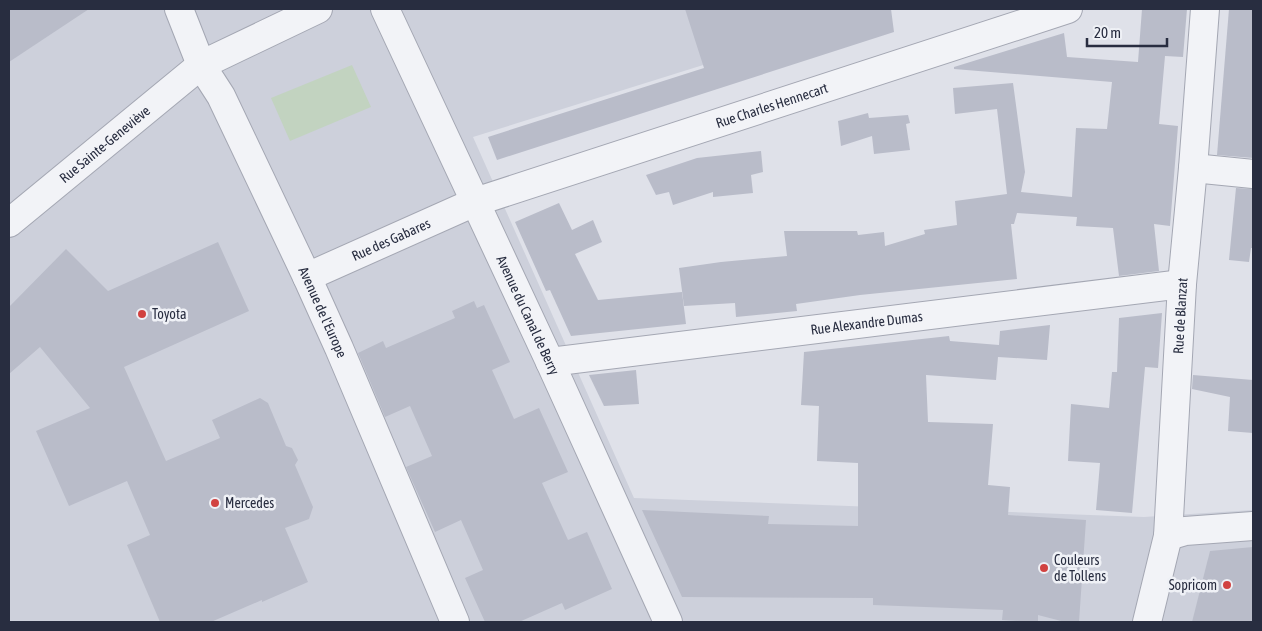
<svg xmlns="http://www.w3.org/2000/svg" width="1262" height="631" font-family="'Asap Condensed',sans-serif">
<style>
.built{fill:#cdd0db}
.green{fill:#c2d3c0}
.building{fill:#b9bcc9}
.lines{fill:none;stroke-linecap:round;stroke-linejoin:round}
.minor-casing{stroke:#a4a7b3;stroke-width:30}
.minor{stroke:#f2f3f7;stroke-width:28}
.poi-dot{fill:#d14240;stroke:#eff1f6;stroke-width:2}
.labels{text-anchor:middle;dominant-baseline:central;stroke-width:5;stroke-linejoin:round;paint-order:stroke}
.street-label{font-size:14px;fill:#282d40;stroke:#eff1f6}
.poi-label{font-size:14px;fill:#282d40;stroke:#eff1f6;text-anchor:start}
</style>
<rect width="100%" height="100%" fill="#dfe1e9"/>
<!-- built -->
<polygon class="built" points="9,9 882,9 473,137 634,498 1144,517 1253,510 1253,622 9,622"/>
<!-- green -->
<polygon class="green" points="352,65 371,107 290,141 271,98"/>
<!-- building -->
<g class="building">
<polygon points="9,9 89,9 9,62"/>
<polygon points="685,9 891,9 894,32 497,160 488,137 704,68"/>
<polygon points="1142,9 1187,9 1183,57 1165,56 1159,124 1178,126 1170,226 1154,224 1159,271 1119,276 1113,228 1076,226 1077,217 1017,213 1014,224 1011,224 1017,279 860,295 796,304 797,311 736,317 735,303 684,306 679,268 721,262 787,256 784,231 857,231 858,235 884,232 885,246 925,234 924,230 957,225 955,201 1007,194 997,109 955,114 953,88 1013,83 1025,172 1021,192 1072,197 1076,128 1107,129 1112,82 954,69 954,67 1064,33 1067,57 1138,62"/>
<polygon points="1229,9 1253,9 1253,158 1217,155"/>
<polygon points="868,113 869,118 908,115 910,123 906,124 910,150 874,154 872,136 841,146 838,121"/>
<polygon points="761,151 763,172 751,175 753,193 713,197 713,192 673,205 669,192 656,195 646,175 697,158"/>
<polygon points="1236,188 1253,189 1253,248 1251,248 1249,262 1229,260"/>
<polygon points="559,203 572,230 593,220 602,242 575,254 598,300 682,292 686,324 571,336 550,290 546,291 515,222"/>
<polygon points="218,242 249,311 124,367 166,461 220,438 212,420 260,398 268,403 286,446 292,448 298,460 295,465 313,507 309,519 285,528 308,582 262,602 262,600 211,622 160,622 127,545 150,535 127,481 69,506 36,431 90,408 40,347 9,374 9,307 66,249 108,291"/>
<polygon points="474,301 477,308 484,305 510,362 492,370 514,419 539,408 568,472 542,483 568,540 587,532 612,589 565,610 562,603 519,622 485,622 465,578 483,570 461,520 435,532 406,467 432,456 410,406 385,417 358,353 383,341 386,348 455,318 452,311"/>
<polygon points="1162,313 1158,368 1145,367 1132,513 1096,510 1100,463 1068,461 1071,404 1109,408 1112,372 1117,372 1119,318"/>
<polygon points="1050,325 1047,360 998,357 996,380 926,375 928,422 993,424 988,485 1010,487 1008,515 1086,520 1079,622 1065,622 1038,615 1038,622 1002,620 1003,610 873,605 873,598 682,597 642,510 769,516 768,524 858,526 858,463 817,461 819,406 801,405 804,352 949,336 950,341 999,345 1000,331"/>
<polygon points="636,370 639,404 604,406 589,375"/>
<polygon points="1193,375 1253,380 1253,433 1228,431 1230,397 1192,389"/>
<polygon points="1253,547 1253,622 1192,622 1210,551"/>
</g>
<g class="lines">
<!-- minor casing -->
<g class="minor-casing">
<g id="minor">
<path id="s1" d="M179 9 201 65 221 96 307 277 339 348 455 622"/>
<path id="s2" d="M385 9 550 362 668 622"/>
<polyline points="1193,168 1253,174"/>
<path id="s3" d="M9 223 201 65 318 9"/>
<path id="s4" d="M307 277 475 202 1068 9"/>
<path id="s5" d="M550 362 1182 284"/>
<polyline points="1168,536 1185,531 1253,526"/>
<path id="s6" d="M1147 622 1168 536 1182 284 1193 168 1205 9"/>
</g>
</g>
<!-- minor -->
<use href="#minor" class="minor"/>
</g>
<!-- markers -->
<g class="poi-dot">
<circle cx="142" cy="314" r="5"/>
<circle cx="215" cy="503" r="5"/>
<circle cx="1044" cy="568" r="5"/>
<circle cx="1227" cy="585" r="5"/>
</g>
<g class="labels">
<!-- street labels -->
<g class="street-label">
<text stroke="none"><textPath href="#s4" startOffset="496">Rue Charles Hennecart</textPath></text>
<text stroke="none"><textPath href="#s3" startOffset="124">Rue Sainte-Geneviève</textPath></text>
<text stroke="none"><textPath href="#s4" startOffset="92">Rue des Gabares</textPath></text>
<text stroke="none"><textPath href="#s1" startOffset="336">Avenue de l'Europe</textPath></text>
<text stroke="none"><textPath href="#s2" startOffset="338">Avenue du Canal de Berry</textPath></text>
<text stroke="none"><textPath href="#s6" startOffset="309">Rue de Blanzat</textPath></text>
<text stroke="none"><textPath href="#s5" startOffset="319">Rue Alexandre Dumas</textPath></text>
</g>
<!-- poi labels -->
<g class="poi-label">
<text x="152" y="314">Toyota</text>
<text x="225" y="503">Mercedes</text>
<text x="1054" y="560">Couleurs<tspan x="1054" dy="16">de Tollens</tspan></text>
<text x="1217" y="585" text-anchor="end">Sopricom</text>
</g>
</g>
<!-- border -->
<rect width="1262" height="631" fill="none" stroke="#282d40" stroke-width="20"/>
<!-- scale -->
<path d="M1087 38v8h80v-8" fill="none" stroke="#282d40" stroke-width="2.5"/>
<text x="1094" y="38" font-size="15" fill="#282d40" stroke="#eff1f6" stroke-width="4" paint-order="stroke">20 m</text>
</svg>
